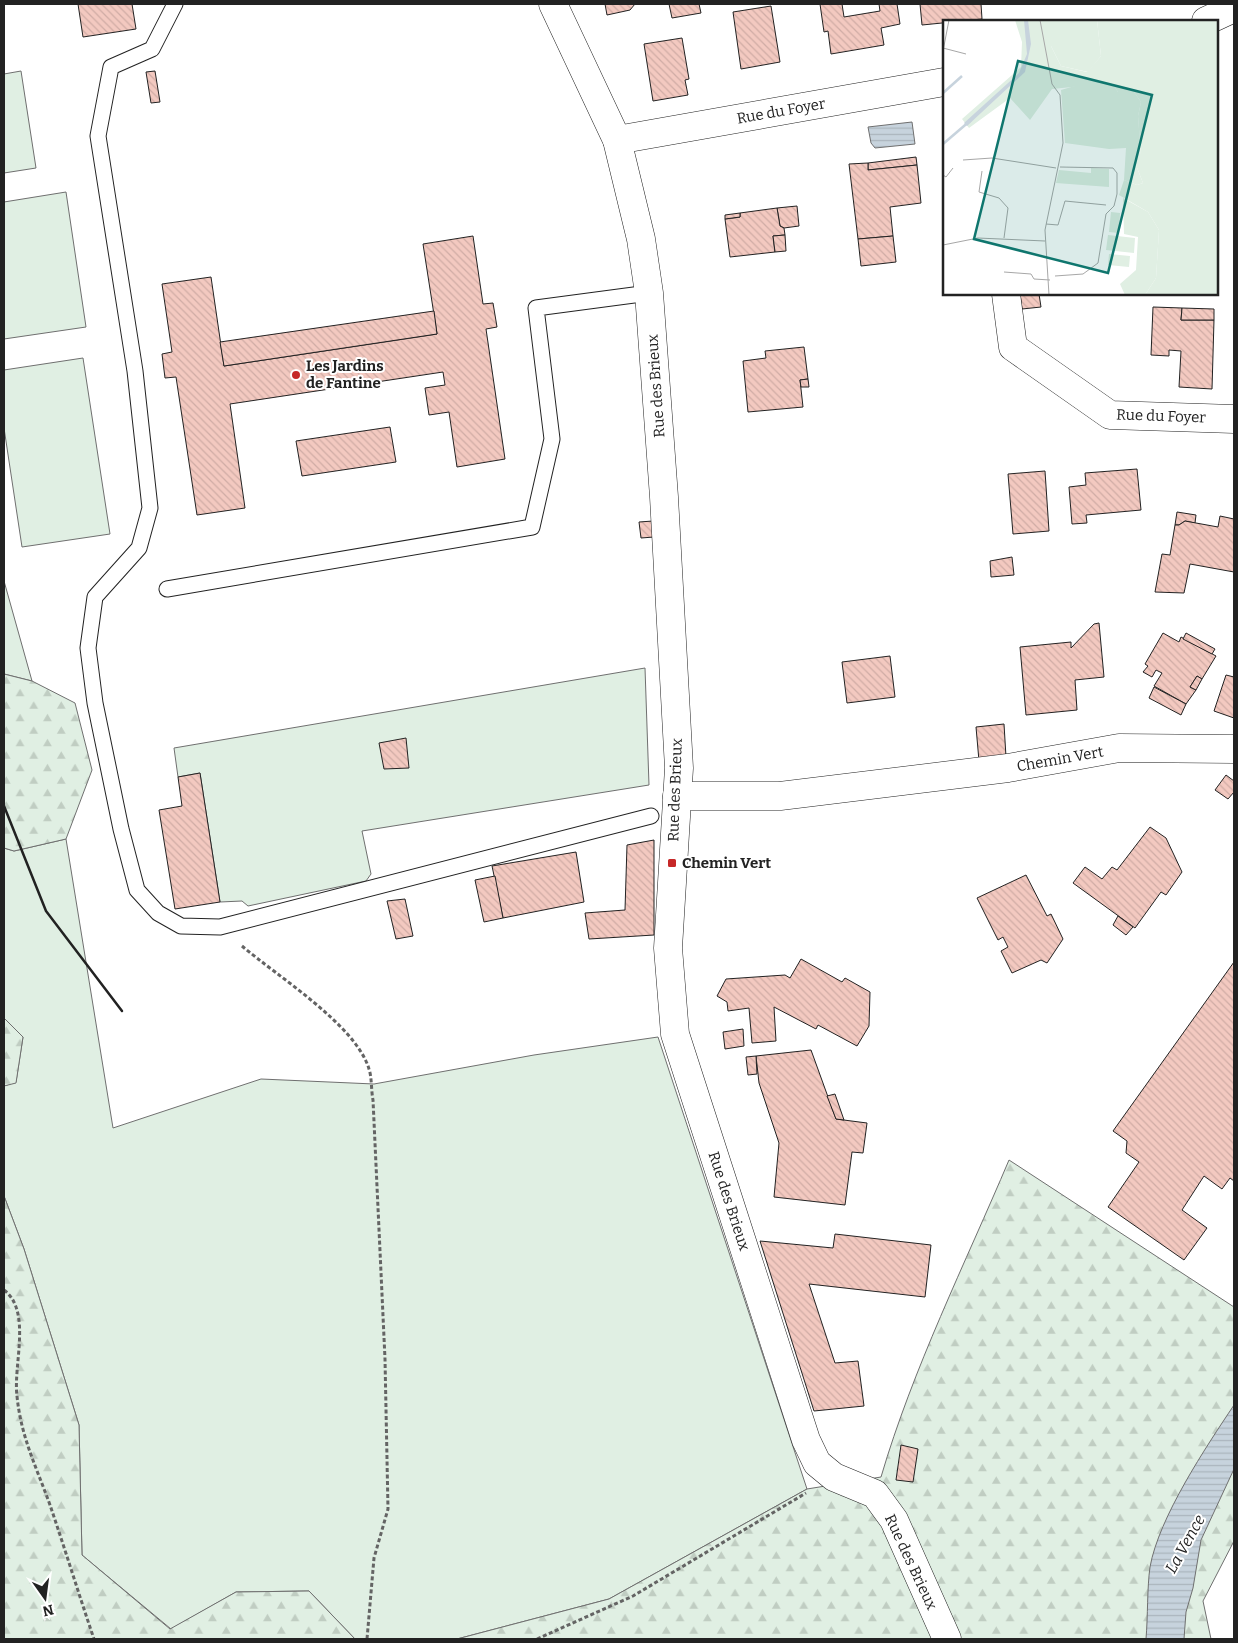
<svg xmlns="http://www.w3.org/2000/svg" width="1238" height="1643" font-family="Bitter,serif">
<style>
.green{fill:#e0efe3;stroke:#6f6f6f}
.forest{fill:url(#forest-firs);stroke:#6f6f6f}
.water{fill:url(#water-rules);stroke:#6f6f6f}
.building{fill:url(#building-back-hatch);stroke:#222}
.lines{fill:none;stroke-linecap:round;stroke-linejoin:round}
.lane-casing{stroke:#222;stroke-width:17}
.street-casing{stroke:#222;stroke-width:29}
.secondary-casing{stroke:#222;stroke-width:29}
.path{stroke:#646464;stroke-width:3;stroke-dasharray:4 2.5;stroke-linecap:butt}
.lane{stroke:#fff;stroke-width:15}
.street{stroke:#fff;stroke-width:28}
.secondary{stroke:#fff;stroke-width:28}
.wall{stroke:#222;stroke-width:2.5}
.poi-dot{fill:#c62828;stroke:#fff;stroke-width:2}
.labels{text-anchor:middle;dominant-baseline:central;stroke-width:4;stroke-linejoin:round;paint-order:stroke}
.street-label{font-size:15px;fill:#222;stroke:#fff}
.poi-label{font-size:15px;font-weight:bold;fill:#222;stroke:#fff;text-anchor:start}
.water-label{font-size:16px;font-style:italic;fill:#222;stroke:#fff}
.inset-river{fill:none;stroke:#c7d3dd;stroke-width:2.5}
.inset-road{fill:none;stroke:#a7a7a7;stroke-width:1}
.view{fill:#0f766e;fill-opacity:0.15;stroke:#0f766e;stroke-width:2.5}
.inset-edge{fill:none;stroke:#222;stroke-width:2.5}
</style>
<defs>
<pattern id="forest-firs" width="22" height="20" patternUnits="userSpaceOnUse" patternTransform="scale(1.25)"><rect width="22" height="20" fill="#e0efe3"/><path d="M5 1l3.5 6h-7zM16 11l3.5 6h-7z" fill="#c0cdc2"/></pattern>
<pattern id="water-rules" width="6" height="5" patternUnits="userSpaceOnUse" patternTransform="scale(1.25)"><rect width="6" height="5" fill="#c7d3dd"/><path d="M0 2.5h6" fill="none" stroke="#abb5bd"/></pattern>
<pattern id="building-back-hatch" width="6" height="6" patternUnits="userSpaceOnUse" patternTransform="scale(1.25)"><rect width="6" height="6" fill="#f3c9c0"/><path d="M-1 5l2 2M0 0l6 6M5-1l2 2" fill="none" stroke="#d0aca5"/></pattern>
</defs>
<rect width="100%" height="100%" fill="#fff"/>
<!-- green -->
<g class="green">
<polygon points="21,71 36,168 4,173 4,74"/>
<polygon points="66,192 86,327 4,339 4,202"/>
<polygon points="83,358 110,534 22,547 4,428 4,370"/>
<polygon points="4,581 32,681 4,674"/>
<polygon points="645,668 649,785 362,831 371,874 366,881 248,906 242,901 220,902 200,773 178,777 174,748"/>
<polygon points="66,839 113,1128 261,1079 374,1084 534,1055 658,1037 807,1489 609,1599 457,1639 355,1639 309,1591 236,1592 171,1629 82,1555 79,1425 24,1249 4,1196 4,1086 16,1082 23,1037 4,1018 4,848 14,851"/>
</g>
<!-- forest -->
<g class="forest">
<polygon points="4,674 32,681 75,703 92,770 66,839 14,851 4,848"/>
<polygon points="4,1018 23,1037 16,1083 4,1086"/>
<path d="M1009 1160 1234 1307V1541L1203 1601 1211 1639H457L609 1599 807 1489 881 1477C913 1368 965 1264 1009 1160Z"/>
<polygon points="4,1196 24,1249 79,1425 82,1555 170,1629 236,1592 309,1591 355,1639 4,1639"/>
</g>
<!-- water -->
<g class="water">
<polygon points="912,122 915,144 875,148 871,143 868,127"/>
<path d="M1234 1405V1469L1201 1540 1193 1588 1186 1612 1184 1639H1146C1148 1616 1147 1588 1150 1567 1159 1517 1206 1447 1234 1405Z"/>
</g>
<!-- building -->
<g class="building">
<polygon points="78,4 132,4 136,29 83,37"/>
<polygon points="605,4 635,4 630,10 607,15"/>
<polygon points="669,4 699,4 701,13 672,18"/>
<polygon points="820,4 842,4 844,17 880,11 879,4 897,4 900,24 881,28 884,45 831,54 828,31 824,32"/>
<polygon points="920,4 981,4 982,19 922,25"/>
<polygon points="771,6 780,62 741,69 733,12"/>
<polygon points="682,38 689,79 685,80 688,95 653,101 644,44"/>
<polygon points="155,71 160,102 151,103 146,72"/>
<polygon points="916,157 917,165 868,170 868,163"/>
<polygon points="868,163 868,170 917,165 921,203 890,207 893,236 858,239 849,164"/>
<polygon points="797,206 799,226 784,228 780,226 777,208"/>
<polygon points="777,208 780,226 784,228 785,235 773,236 775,252 730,257 725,219 740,217 740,213"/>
<polygon points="740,213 740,217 725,219 725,215"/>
<polygon points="785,235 786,251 775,252 773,236"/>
<polygon points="473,236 483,304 493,303 497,327 486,329 505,459 457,467 449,412 429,415 425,388 445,385 443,372 230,404 245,508 197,515 176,377 165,378 162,354 172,352 162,284 211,277 224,366 437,334 423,244"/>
<polygon points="893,236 896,262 861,266 858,239"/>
<polygon points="1020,294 1039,294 1041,307 1022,309"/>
<polygon points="1153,307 1182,308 1181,320 1214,320 1212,389 1179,387 1181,351 1169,350 1169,356 1151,355"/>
<polygon points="1182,308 1214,309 1214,320 1181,320"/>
<polygon points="434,311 437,334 224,366 220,342"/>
<polygon points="804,347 808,379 800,380 803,407 748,412 743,361 766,358 765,351"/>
<polygon points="808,379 809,387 801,387 800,380"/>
<polygon points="390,427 396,462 302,476 296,441"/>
<polygon points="1137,469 1141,510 1086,515 1087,523 1072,524 1069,487 1086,485 1085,473"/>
<polygon points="1045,471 1049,531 1013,534 1008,474"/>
<polygon points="1177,512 1196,515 1195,523 1185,521 1179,525 1175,525"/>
<polygon points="1220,516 1234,519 1234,572 1190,564 1184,593 1155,592 1162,554 1170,555 1175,525 1179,525 1185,521 1218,527"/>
<polygon points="653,521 654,537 641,538 639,522"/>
<polygon points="1012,557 1014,575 991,577 990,561"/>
<polygon points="1099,623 1104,677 1075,680 1077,710 1026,715 1020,647 1071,642 1071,648 1094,624"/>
<polygon points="1163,633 1179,642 1181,637 1216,656 1202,679 1197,676 1190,687 1196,690 1186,704 1154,686 1162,673 1156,670 1152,677 1143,672 1148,666 1145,664"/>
<polygon points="1186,633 1215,649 1212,654 1183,639"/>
<polygon points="890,656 895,697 847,703 842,662"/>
<polygon points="1226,675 1234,677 1234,718 1214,711"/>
<polygon points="1197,676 1202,679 1196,690 1190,687"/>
<polygon points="1154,687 1186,704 1181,715 1149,698"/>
<polygon points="1004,724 1006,757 979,761 976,727"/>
<polygon points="406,738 409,768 384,769 379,743"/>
<polygon points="200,773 220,902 175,909 159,810 182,806 178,777"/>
<polygon points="1226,775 1234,781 1234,792 1228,799 1215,790"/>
<polygon points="1150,827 1166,838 1182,872 1166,895 1161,892 1135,928 1073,883 1085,867 1102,879 1112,867 1117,870"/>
<polygon points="654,840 654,935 589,939 585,913 625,910 627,845"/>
<polygon points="576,852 584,902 503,918 492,866"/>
<polygon points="1026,875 1047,916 1051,914 1063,939 1047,963 1041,960 1012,973 1001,951 1008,947 1003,937 998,940 977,898"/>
<polygon points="495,876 503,918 484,922 475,880"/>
<polygon points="405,899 413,936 396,939 387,901"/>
<polygon points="1118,916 1133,927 1126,935 1113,925"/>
<polygon points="801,959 842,982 845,978 870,992 869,1026 857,1046 818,1025 816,1029 774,1007 776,1041 752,1043 749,1008 728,1011 727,1002 717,996 726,979 785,975 790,978"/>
<polygon points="1234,962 1234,1181 1230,1178 1222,1189 1204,1176 1182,1210 1207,1228 1184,1260 1108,1207 1139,1162 1126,1153 1127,1141 1113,1131"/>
<polygon points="743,1029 744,1046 725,1049 723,1032"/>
<polygon points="811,1050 836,1119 867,1123 863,1153 852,1152 845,1205 774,1197 779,1143 759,1083 756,1056"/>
<polygon points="756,1056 757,1074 748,1075 746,1057"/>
<polygon points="835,1094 844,1120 836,1119 827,1096"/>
<polygon points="835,1234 931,1245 925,1297 809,1284 835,1363 858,1361 864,1406 814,1411 760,1241 833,1248"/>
<polygon points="901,1445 918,1449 913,1482 896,1480"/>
</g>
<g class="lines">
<!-- lane casing -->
<g class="lane-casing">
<g id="lane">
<polyline points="175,4 152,49 111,67 98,136 135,371 150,508 139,548 95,597 88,648 95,703 121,829 137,890 158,913 181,926 220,927 651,816"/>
<polyline points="167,589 532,527 552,439 536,308 649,293"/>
</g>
</g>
<!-- street casing -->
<g class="street-casing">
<g id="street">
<polyline points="1206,21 1234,8"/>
<polyline points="617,140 944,82"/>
<polyline points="1006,294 1013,347 1110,415 1234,419"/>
<polyline points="677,796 780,796 1008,768 1119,748 1234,749"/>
</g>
</g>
<!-- secondary casing -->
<g class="secondary-casing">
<polyline id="secondary" points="553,4 617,140 641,239 649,293 664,497 679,768 668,948 675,1034 806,1440 817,1463 834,1477 875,1494 894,1520 947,1639"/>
</g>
<!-- path -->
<g class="path">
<path d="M242 946C277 976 356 1025 369 1069 372 1078 371 1090 373 1100L385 1359 388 1509 374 1558 367 1639"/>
<path d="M4 1290C32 1311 13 1365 17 1396 21 1437 36 1466 50 1505 65 1549 79 1595 94 1639"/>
<polyline points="537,1639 633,1596 806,1493"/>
</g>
<!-- lane -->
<use href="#lane" class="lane"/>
<!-- street -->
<use href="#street" class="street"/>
<!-- secondary -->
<use href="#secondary" class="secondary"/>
<!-- wall -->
<polyline class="wall" points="4,806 46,911 122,1011"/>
</g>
<!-- markers -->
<g class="poi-dot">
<circle cx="296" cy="375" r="5"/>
<rect x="667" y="858" width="10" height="10" rx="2.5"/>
</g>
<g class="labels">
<!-- street labels -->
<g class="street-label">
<text transform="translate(781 111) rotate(-10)">Rue du Foyer</text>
<text transform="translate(656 386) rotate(-94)">Rue des Brieux</text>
<text transform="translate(1161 416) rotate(2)">Rue du Foyer</text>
<text transform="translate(1060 759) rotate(-10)">Chemin Vert</text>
<text transform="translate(675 790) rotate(-88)">Rue des Brieux</text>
<text transform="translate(729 1201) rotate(72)">Rue des Brieux</text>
<text transform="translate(911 1562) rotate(65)">Rue des Brieux</text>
</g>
<!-- poi labels -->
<g class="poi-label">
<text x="306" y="366">Les Jardins<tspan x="306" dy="17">de Fantine</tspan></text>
<text x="682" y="863">Chemin Vert</text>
</g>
<!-- water labels -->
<g class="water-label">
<text transform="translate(1185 1544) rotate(-61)">La Vence</text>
</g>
</g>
<!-- overview -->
<g transform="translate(943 20)">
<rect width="275" height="275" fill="#fff"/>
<path d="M108 0H154L158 36 145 52 118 46 108 26ZM142 63H169L175 72H191L198 82 195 96 198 135 191 140 200 163 194 165 181 160 183 128 166 129 122 123 118 70ZM148 148 166 149V167L113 163 116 150 148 153ZM180 178 205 192 216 210 213 258 202 275H182L177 264 193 250 195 217 181 214ZM168 192 177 193 176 213 166 212ZM165 215 192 218 191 233 163 230ZM166 234 187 236 186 247 165 245Z" fill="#e0efe3"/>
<path d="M72 0H108V26L118 46 144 52 158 36 154 0H275V275H202L213 258 216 210 205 192 176 175 181 160 194 165 200 163 191 140 193 135H198L195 96 198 82 191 72H175L169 63 109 69 87 100 67 78 26 108 19 99 78 47 79 22Z" fill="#e0efe3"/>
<path d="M81 0H85L88 24 82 52 24 106 21 103 76 53 84 34Z" fill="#c7d3dd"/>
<path class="inset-river" d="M0 73 19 56M0 124 28 100"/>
<path class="inset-road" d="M97 0 109 64 117 75 120 123 102 210 106 275M0 28 23 34M0 31 6 0M20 140 49 138 113 148M39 151 36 172 56 178 65 188 61 218M0 155 3 157 10 148M103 204 115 205 122 181 163 185M0 225 35 218 102 221M61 252 88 254 91 259 107 260M112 256 140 254 155 243 163 194 171 186 174 174V153L170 148 117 147"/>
<path class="view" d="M75 41 209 75 165 253 31 219Z"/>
<rect width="275" height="275" class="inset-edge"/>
</g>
<!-- border -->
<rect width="1238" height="1643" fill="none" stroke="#222222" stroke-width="10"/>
<!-- north arrow -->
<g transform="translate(45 1598) rotate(166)" stroke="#ffffff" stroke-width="4" paint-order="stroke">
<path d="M0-4L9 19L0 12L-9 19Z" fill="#222222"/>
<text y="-8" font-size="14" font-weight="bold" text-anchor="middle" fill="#222222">N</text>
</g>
</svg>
